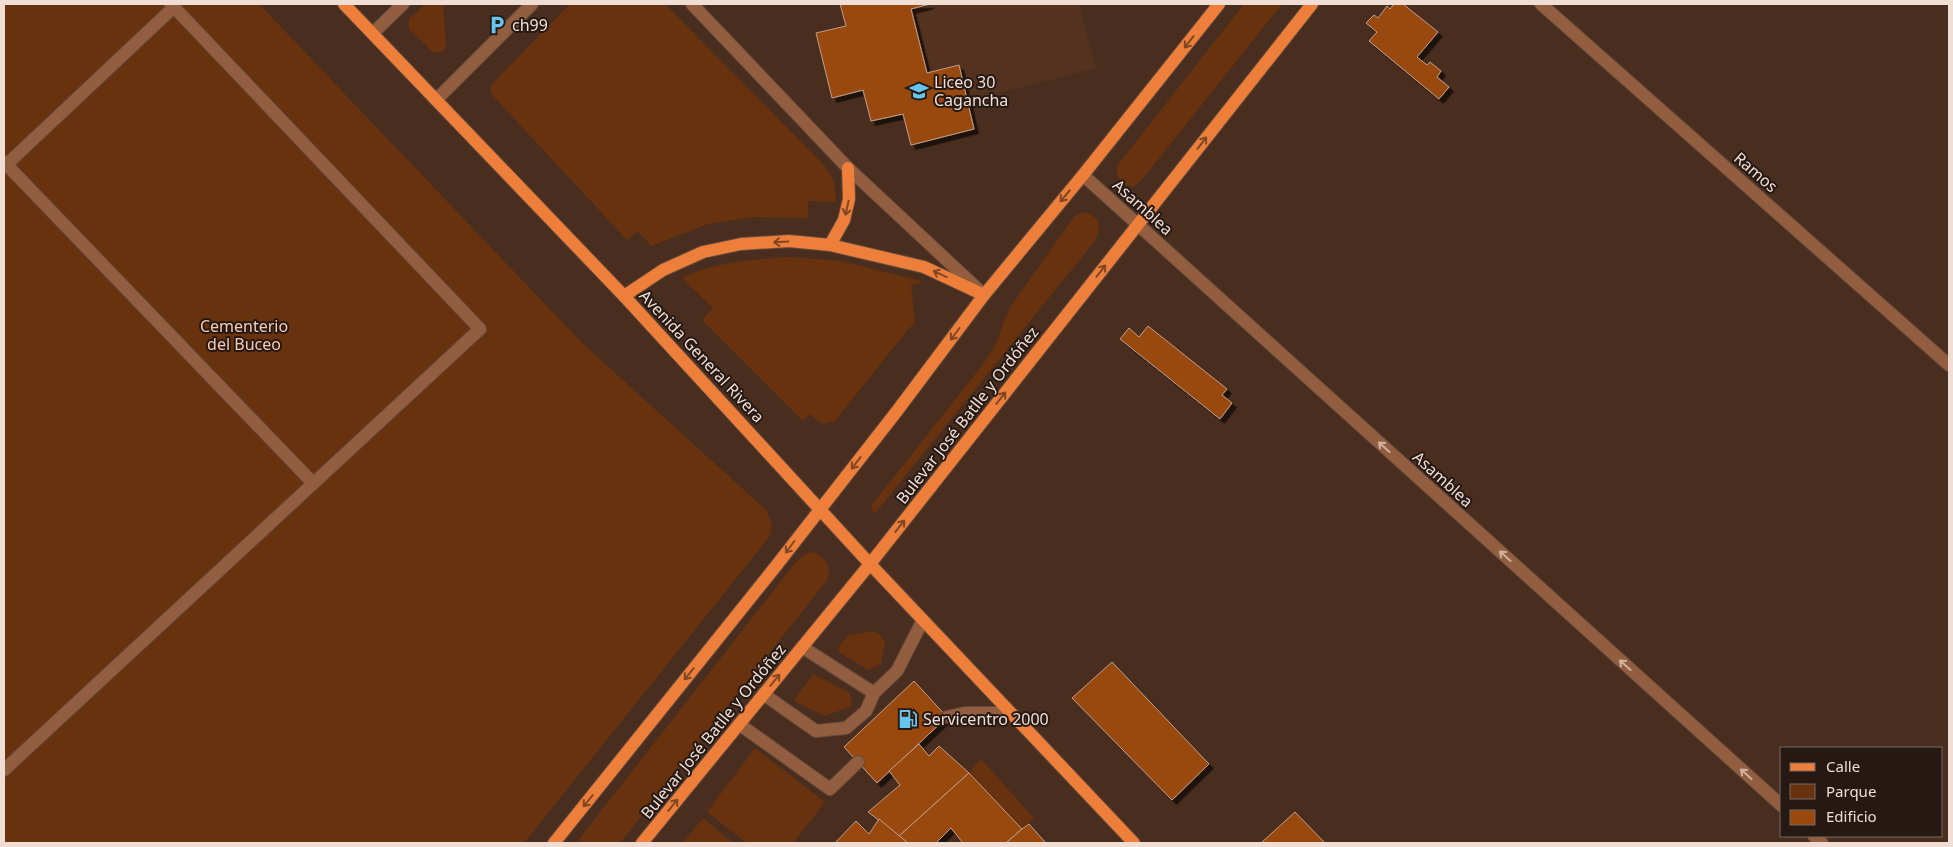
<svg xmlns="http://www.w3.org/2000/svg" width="1953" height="847" font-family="'Noto Sans',sans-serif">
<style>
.built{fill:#543220}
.green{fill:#69320f}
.building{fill:#99480e;stroke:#c09e8d;filter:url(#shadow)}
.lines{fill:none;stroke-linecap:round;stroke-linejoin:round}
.minor-casing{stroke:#644a3c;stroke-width:14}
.major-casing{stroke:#644a3c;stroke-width:14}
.minor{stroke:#935d3f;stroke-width:12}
.major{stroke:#ee7f3b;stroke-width:12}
.oneway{stroke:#804725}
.oneway2{stroke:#cfb1a0}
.labels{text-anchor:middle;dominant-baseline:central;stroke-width:4;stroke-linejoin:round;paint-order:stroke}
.poi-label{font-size:16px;fill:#f0ded5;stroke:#261913;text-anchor:start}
.street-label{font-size:16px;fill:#f0ded5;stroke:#261913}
.park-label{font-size:16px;fill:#f9cbb2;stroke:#261913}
</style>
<defs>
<filter id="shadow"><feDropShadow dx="4.5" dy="4.5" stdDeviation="0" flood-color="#0009"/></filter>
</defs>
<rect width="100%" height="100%" fill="#492e1f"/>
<!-- built -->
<polygon class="built" points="840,4 1079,4 1096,68 968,101 974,129 911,145 902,114 871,121 863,90 832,98 816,33 846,26"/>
<!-- green -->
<g class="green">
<polygon points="4,4 259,4 582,343 767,511 772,526 770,536 524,843 4,843"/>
<polygon points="425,4 443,4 446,46 444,51 434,53 409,29 409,19"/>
<path d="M570 4H665L819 160C834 177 835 179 836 202L808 201V218L755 217 708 224 651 246 638 231 627 240 493 96 490 90 492 84Z"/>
<polygon points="1244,4 1282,4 1141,181 1133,187 1125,185 1117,176 1117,166"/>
<polygon points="1082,212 1090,214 1098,220 1099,232 1094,242 876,512 873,512 871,506 984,363 996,344 1009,309 1074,217"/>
<path d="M790 257 840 261 921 281V283L911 285 915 322 906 332 835 421 822 424 810 414 803 421 702 320 713 308 682 278C716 262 752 260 790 257Z"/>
<path d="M813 552C825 557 833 567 827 580L620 843H576L796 562 805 554Z"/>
<polygon points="874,631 880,635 885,642 881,664 868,670 839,652 839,646 849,635"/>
<polygon points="813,674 850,693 852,706 825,716 796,702 795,699"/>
<polygon points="755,748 825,802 793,843 747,843 707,812"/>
<polygon points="981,759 1034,818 1022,829 969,773"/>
<polygon points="703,818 733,843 683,843"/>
</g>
<!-- building -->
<g class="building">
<polygon points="840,4 930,4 911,9 927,73 959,65 974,129 911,145 903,114 871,121 863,90 832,98 816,33 846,26"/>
<polygon points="1394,4 1403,4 1438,32 1417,57 1427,65 1430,62 1441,71 1437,77 1449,87 1439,99 1369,41 1377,32 1366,23 1374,15 1378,18 1387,6 1390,9"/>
<polygon points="1148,326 1227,389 1222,395 1232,403 1220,419 1120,339 1129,328 1139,337"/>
<polygon points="1112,662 1209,764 1172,800 1072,698"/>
<polygon points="914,681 947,717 877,783 844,747"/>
<polygon points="919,744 929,756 939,746 969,773 899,836 868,812 900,785 889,771"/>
<polygon points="969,773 1022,829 1006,843 963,843 951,828 936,843 908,843 899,836"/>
<polygon points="1295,812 1325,843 1261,843"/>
<polygon points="879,819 908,843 835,843 856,821 869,834"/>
<polygon points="1029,824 1046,843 1006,843 1022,829"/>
</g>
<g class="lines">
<!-- minor casing -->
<g class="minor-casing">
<g id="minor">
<polyline points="692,4 848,168 982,293"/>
<polyline points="1541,4 1949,365"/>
<polyline points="373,33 403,4"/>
<polyline points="436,100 532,4"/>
<polyline points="4,162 313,483"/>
<polyline points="4,167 174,7"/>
<polyline points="1083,175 1782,806"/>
<polyline points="874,693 897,671 923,620"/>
<polyline points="763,694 816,731 846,728 866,711 874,693 802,647"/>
<polyline points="947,717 965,713 1011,713"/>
<polyline points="739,724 830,789 858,762"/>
<polyline points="4,770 480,329 171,4"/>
<polyline points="1814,836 1822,843"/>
</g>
</g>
<!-- major casing -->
<g class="major-casing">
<g id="major">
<polyline points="344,4 624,296 870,564 1134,843"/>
<polyline points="830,245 844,220 849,199 848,168"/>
<polyline points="624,296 663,270 703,252 741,244 789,241 830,245 924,267 984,295"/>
<polyline points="554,843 776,566 897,411 984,295 1083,175 1219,4"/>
<polyline points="642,843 870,564 1312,4"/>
</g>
</g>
<!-- minor -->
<use href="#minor" class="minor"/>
<!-- major -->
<use href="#major" class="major"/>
</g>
<!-- one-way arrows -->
<defs><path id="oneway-shaft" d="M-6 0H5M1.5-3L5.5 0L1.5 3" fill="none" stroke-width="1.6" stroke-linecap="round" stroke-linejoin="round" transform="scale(1.25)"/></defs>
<g class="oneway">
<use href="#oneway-shaft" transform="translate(1189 42) rotate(128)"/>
<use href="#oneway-shaft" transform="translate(1202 143) rotate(-52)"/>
<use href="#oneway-shaft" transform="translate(1065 196) rotate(130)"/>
<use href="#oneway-shaft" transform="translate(847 208) rotate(103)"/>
<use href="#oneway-shaft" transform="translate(781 242) rotate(177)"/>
<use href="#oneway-shaft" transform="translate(1101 271) rotate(-52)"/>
<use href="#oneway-shaft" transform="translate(940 274) rotate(-155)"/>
<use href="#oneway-shaft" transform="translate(955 334) rotate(127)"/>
<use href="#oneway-shaft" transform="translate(1001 398) rotate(-52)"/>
<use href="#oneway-shaft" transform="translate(856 463) rotate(128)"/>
<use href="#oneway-shaft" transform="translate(900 526) rotate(-52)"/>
<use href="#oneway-shaft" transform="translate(790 547) rotate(127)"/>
<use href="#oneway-shaft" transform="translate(689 674) rotate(129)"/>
<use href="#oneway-shaft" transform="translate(775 680) rotate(-51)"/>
<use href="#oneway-shaft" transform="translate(588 801) rotate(129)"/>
<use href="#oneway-shaft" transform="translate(673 805) rotate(-51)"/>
</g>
<g class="oneway2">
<use href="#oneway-shaft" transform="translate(1384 447) rotate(-138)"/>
<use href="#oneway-shaft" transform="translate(1505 556) rotate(-138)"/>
<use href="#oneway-shaft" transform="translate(1625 665) rotate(-138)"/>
<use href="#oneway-shaft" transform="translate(1746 774) rotate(-138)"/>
</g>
<!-- icons -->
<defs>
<g id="parking-bare" transform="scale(1.5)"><path d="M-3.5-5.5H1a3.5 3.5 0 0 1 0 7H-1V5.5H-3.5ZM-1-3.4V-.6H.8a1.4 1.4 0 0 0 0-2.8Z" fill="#65c5ee" stroke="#261913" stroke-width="2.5" paint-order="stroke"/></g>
<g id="school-bare" transform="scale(1.5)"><path d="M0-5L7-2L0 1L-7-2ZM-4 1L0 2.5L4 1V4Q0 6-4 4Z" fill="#65c5ee" stroke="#261913" stroke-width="2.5" paint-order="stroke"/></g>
<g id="fuel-bare" transform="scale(1.5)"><path d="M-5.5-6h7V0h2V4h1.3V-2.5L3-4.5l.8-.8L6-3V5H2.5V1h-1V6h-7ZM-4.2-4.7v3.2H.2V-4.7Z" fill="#65c5ee" stroke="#261913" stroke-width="2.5" paint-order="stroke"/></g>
</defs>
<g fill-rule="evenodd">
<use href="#parking-bare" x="497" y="25"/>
<use href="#school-bare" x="919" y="91"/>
<use href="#fuel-bare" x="908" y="719"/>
</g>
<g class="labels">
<!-- poi labels -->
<g class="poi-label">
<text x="512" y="25">ch99</text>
<text x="934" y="82">Liceo 30<tspan x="934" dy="18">Cagancha</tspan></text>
<text x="923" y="719">Servicentro 2000</text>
</g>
<!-- street labels -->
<g class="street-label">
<text transform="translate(1756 172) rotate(41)">Ramos</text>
<text transform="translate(1143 207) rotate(42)">Asamblea</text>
<text transform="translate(702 356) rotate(47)">Avenida General Rivera</text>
<text transform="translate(967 415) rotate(-52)">Bulevar José Batlle y Ordóñez</text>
<text transform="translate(1443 479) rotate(42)">Asamblea</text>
<text transform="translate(713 731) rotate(-51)">Bulevar José Batlle y Ordóñez</text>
</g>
<!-- park labels -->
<g class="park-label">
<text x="244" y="326">Cementerio<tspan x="244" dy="18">del Buceo</tspan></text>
</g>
</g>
<!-- border -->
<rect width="1953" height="847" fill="none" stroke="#f0ded5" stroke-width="10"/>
<!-- legend -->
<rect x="1780" y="747" width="162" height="90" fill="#261913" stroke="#776861"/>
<rect x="1790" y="763" width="25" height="8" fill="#ee7f3b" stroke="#776861"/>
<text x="1826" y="772" font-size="15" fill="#f0ded5">Calle</text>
<rect x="1790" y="784" width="25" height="15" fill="#69320f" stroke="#776861"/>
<text x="1826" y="797" font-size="15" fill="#f0ded5">Parque</text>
<rect x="1790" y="810" width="25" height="15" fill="#99480e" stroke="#776861"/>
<text x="1826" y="822" font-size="15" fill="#f0ded5">Edificio</text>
</svg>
